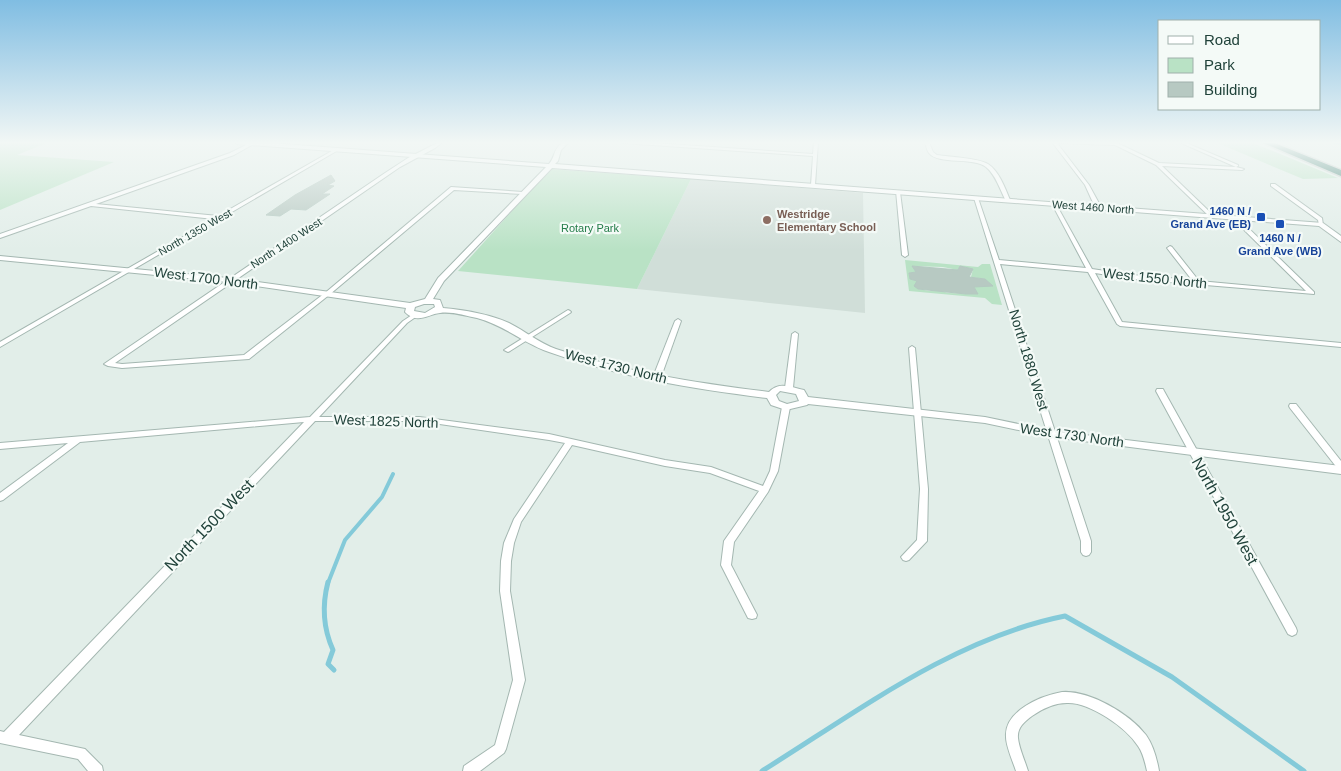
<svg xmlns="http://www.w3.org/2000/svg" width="1341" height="771" font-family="Helvetica,sans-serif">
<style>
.built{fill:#d0ded8}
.green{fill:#b9e2c5;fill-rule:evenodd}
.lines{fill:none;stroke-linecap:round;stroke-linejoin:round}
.stream-far2{stroke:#84cad9;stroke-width:2}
.stream-far1{stroke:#84cad9;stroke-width:4}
.stream{stroke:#84cad9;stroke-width:5}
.building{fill:#b7c9c2;stroke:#b4c9c1}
.minor-casing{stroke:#a4b7b1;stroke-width:2}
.tertiary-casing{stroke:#a4b7b1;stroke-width:2}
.motorway-casing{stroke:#c1cac8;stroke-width:3}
.minor{fill:#fff;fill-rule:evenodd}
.tertiary{fill:#fff;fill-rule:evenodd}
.motorway{fill:#287164;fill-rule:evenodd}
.transit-dot{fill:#1a4fb4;stroke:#f4faf7;stroke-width:2}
.education-dot{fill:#8d6e63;stroke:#f4faf7;stroke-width:2}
.labels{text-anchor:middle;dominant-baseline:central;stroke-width:4.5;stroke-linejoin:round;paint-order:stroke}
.far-street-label{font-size:11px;fill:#20423a;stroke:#f4faf7}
.far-transit-label{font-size:11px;font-weight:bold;fill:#164399;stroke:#f4faf7;text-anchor:end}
.far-education-label{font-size:11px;font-weight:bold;fill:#785e54;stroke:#f4faf7;text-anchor:start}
.far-park-label{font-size:11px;fill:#257d4a;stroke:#f4faf7}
.street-label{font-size:14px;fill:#20423a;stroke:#f4faf7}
.near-street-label{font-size:16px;fill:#20423a;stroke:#f4faf7}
</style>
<rect width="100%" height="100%" fill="#e2eee9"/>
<!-- built -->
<polygon class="built" points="691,179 863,193 865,313 637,289"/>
<!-- green -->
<g class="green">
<polygon points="0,142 49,142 17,155 114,162 0,210"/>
<polygon points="1215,142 1251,142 1338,178 1303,179"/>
<polygon points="550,169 691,179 637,289 458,271"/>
<path d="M905 260 978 267 982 264H990L1002 305 992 304 985 298 909 291ZM912 266 943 267 958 270 960 266 973 269 971 277 985 279 989 283 974 287 978 294 949 293 932 289 930 291 918 289 917 281 910 279 909 273 916 272Z"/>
</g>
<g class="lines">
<!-- stream-far2 -->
<polyline class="stream-far2" points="1332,142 1341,144"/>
<!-- stream-far1 -->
<polyline class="stream-far1" points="328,583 345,540 382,497 393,474"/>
<!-- stream -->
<g class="stream">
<path d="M328 582C322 605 323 628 333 650L328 664 334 670"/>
<path d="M762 771C857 712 954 638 1065 616L1172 677 1304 771"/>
</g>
</g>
<!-- building -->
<g class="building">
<polygon points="331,175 335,181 328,185 334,186 322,194 330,194 306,210 291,209 280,216 266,215 295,195"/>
<polygon points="912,266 958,270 960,266 973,269 969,277 985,279 993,286 974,287 978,294 966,294 918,289 914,286 917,281 910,279 909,273 916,272"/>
</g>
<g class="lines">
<!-- minor casing -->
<g class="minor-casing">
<g id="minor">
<polygon points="252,142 257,142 234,155 96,204 218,216 337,148 340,149 0,347 0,342 214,219 91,206 0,238 0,234 230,153"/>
<polygon points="439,142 443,142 435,148 400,167 115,363 122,364 244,355 325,293 451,187 523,192 525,193 523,194 454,190 329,295 249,359 122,368 108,366 104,364 385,173 408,158"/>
<polygon points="621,142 639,142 813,154 814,142 818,142 815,185 813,186 811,185 813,156 623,143"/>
<path d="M925 142H929L933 152 937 155C950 157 978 158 988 164 999 171 1005 188 1010 200L1006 201C1000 190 996 175 986 167 974 157 938 165 929 153 927 151 926 145 925 142Z"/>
<polygon points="1052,142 1115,142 1159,163 1236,167 1179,142 1184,142 1238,165 1238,166 1236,167 1244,169 1242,170 1162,166 1213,215 1213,217 1211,218 1156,165 1115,145 1057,143 1089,185 1101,207 1098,209 1095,207 1085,185"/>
<polygon points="1271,184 1275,184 1322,218 1323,225 1319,225 1318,220 1271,186"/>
<polygon points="896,191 900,192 908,255 905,257 902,255"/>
<polygon points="974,197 978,198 999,260 1086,268 1052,204 1054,203 1056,204 1092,269 1133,275 1192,280 1167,248 1170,246 1172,247 1199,281 1306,291 1232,218 1237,217 1314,292 1314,294 1133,279 1095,273 1122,322 1341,343 1341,347 1120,326 1117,324 1088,272 1000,264 1091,541 1091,552 1089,555 1086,556 1083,555 1081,552 1081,541 974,198"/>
<polygon points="568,310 570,311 571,312 570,313 510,351 508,352 504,350"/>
<polygon points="415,313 418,315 417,316 407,323 319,417 419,417 549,434 665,460 711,467 763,486 770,471 782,407 783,405 789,405 790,407 778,471 768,492 734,542 731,565 757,615 756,618 752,619 748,618 721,565 724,541 759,491 710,473 665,466 572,445 521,522 514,543 511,561 510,591 525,680 506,749 504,753 480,771 463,771 464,766 495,745 513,680 500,591 501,561 504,543 514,519 565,443 549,440 419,421 315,421 19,735 85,749 102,766 103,771 88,771 78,759 0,743 0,731 4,732 304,422 80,442 3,500 0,501 0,493 68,443 0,449 0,443 310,417 403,321"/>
<polygon points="678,319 681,321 661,377 657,379 654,379 653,377 675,321"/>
<polygon points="795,332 798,334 793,388 789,390 785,388 792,334"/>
<polygon points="912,346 915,348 928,489 927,541 909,560 906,561 903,560 901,557 917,540 920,489 909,348"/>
<polygon points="1157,389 1163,389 1164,391 1296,628 1297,631 1296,634 1292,636 1288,634 1156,391"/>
<polygon points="1290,404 1296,404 1341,461 1341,470 1338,469 1290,408 1289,406"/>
<path d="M1062 692C1089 690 1129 713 1146 735 1153 745 1157 759 1159 771H1147C1145 762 1143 753 1138 746 1126 727 1089 702 1067 703 1054 703 1042 709 1032 716 1024 722 1017 728 1018 738 1019 748 1025 761 1028 771H1016C1013 762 1006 746 1006 737 1004 711 1040 696 1062 692Z"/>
</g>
</g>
<!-- tertiary casing -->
<g class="tertiary-casing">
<path id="tertiary" d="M234 142H257L549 164C556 156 552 151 563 142H569L561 150 558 161 555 164 1323 223 1341 236V242L1319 226 552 168 444 281 433 299 440 300 443 308C465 310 489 314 509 323 525 331 539 343 556 349 625 372 697 383 769 392 779 381 791 387 804 390L808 397 985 417 1052 431 1341 466V474L1052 437 985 423 808 404 807 405 786 410 771 405 767 398C694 389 619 377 549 352 523 343 504 325 477 318 466 316 451 311 440 313 428 314 418 325 405 312L406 308 228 282 0 260V256L228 278 410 303 425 299 438 278 546 167 237 144ZM424 304H434L435 307 425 313 414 311 415 307ZM780 391 796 394 799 401 787 404 779 401 776 395Z"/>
</g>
<!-- motorway casing -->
<g class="motorway-casing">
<polygon id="motorway" points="1261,142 1272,142 1341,170 1341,176"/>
</g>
<!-- minor -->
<use href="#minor" class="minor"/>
<!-- tertiary -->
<use href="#tertiary" class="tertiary"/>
<!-- motorway -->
<use href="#motorway" class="motorway"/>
</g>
<!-- sky -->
<linearGradient id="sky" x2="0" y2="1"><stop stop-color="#80bde2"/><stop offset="0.57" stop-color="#f2f7f5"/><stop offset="1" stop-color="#f2f7f5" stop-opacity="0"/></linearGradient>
<rect width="1341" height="250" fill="url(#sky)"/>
<!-- markers -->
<g class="transit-dot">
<rect x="1256" y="212" width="10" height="10" rx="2.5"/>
<rect x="1275" y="219" width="10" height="10" rx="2.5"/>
</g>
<circle class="education-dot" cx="767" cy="220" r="5"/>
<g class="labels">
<!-- far-street labels -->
<g class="far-street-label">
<text transform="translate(1093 207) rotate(4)">West 1460 North</text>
<text transform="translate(195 232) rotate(-30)">North 1350 West</text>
<text transform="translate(286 243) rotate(-33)">North 1400 West</text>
</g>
<!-- far-transit labels -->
<g class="far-transit-label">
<text x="1251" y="211">1460 N /<tspan x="1251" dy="13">Grand Ave (EB)</tspan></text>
<text x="1280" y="238" text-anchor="middle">1460 N /<tspan x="1280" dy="13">Grand Ave (WB)</tspan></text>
</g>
<!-- far-education labels -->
<g class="far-education-label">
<text x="777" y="214">Westridge<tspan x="777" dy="13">Elementary School</tspan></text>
</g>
<!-- far-park labels -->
<g class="far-park-label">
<text x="590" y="228">Rotary Park</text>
</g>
<!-- street labels -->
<g class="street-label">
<text transform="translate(206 278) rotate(7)">West 1700 North</text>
<text transform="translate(1155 278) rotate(6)">West 1550 North</text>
<text transform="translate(1029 360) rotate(73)">North 1880 West</text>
<text transform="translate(616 366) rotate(14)">West 1730 North</text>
<text transform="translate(386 421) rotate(2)">West 1825 North</text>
<text transform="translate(1072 435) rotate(8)">West 1730 North</text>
</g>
<!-- near-street labels -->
<g class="near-street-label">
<text transform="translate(1225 511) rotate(61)">North 1950 West</text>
<text transform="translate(209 525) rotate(-46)">North 1500 West</text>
</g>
</g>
<!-- legend -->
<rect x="1158" y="20" width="162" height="90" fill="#f4faf7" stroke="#9fb0ab"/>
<rect x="1168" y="36" width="25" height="8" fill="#ffffff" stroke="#9fb0ab"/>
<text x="1204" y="45" font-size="15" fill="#20423a">Road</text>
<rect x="1168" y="58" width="25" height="15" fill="#b9e2c5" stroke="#9fb0ab"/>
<text x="1204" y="70" font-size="15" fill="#20423a">Park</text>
<rect x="1168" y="82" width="25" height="15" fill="#b7c9c2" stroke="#9fb0ab"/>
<text x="1204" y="95" font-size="15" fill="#20423a">Building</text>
</svg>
